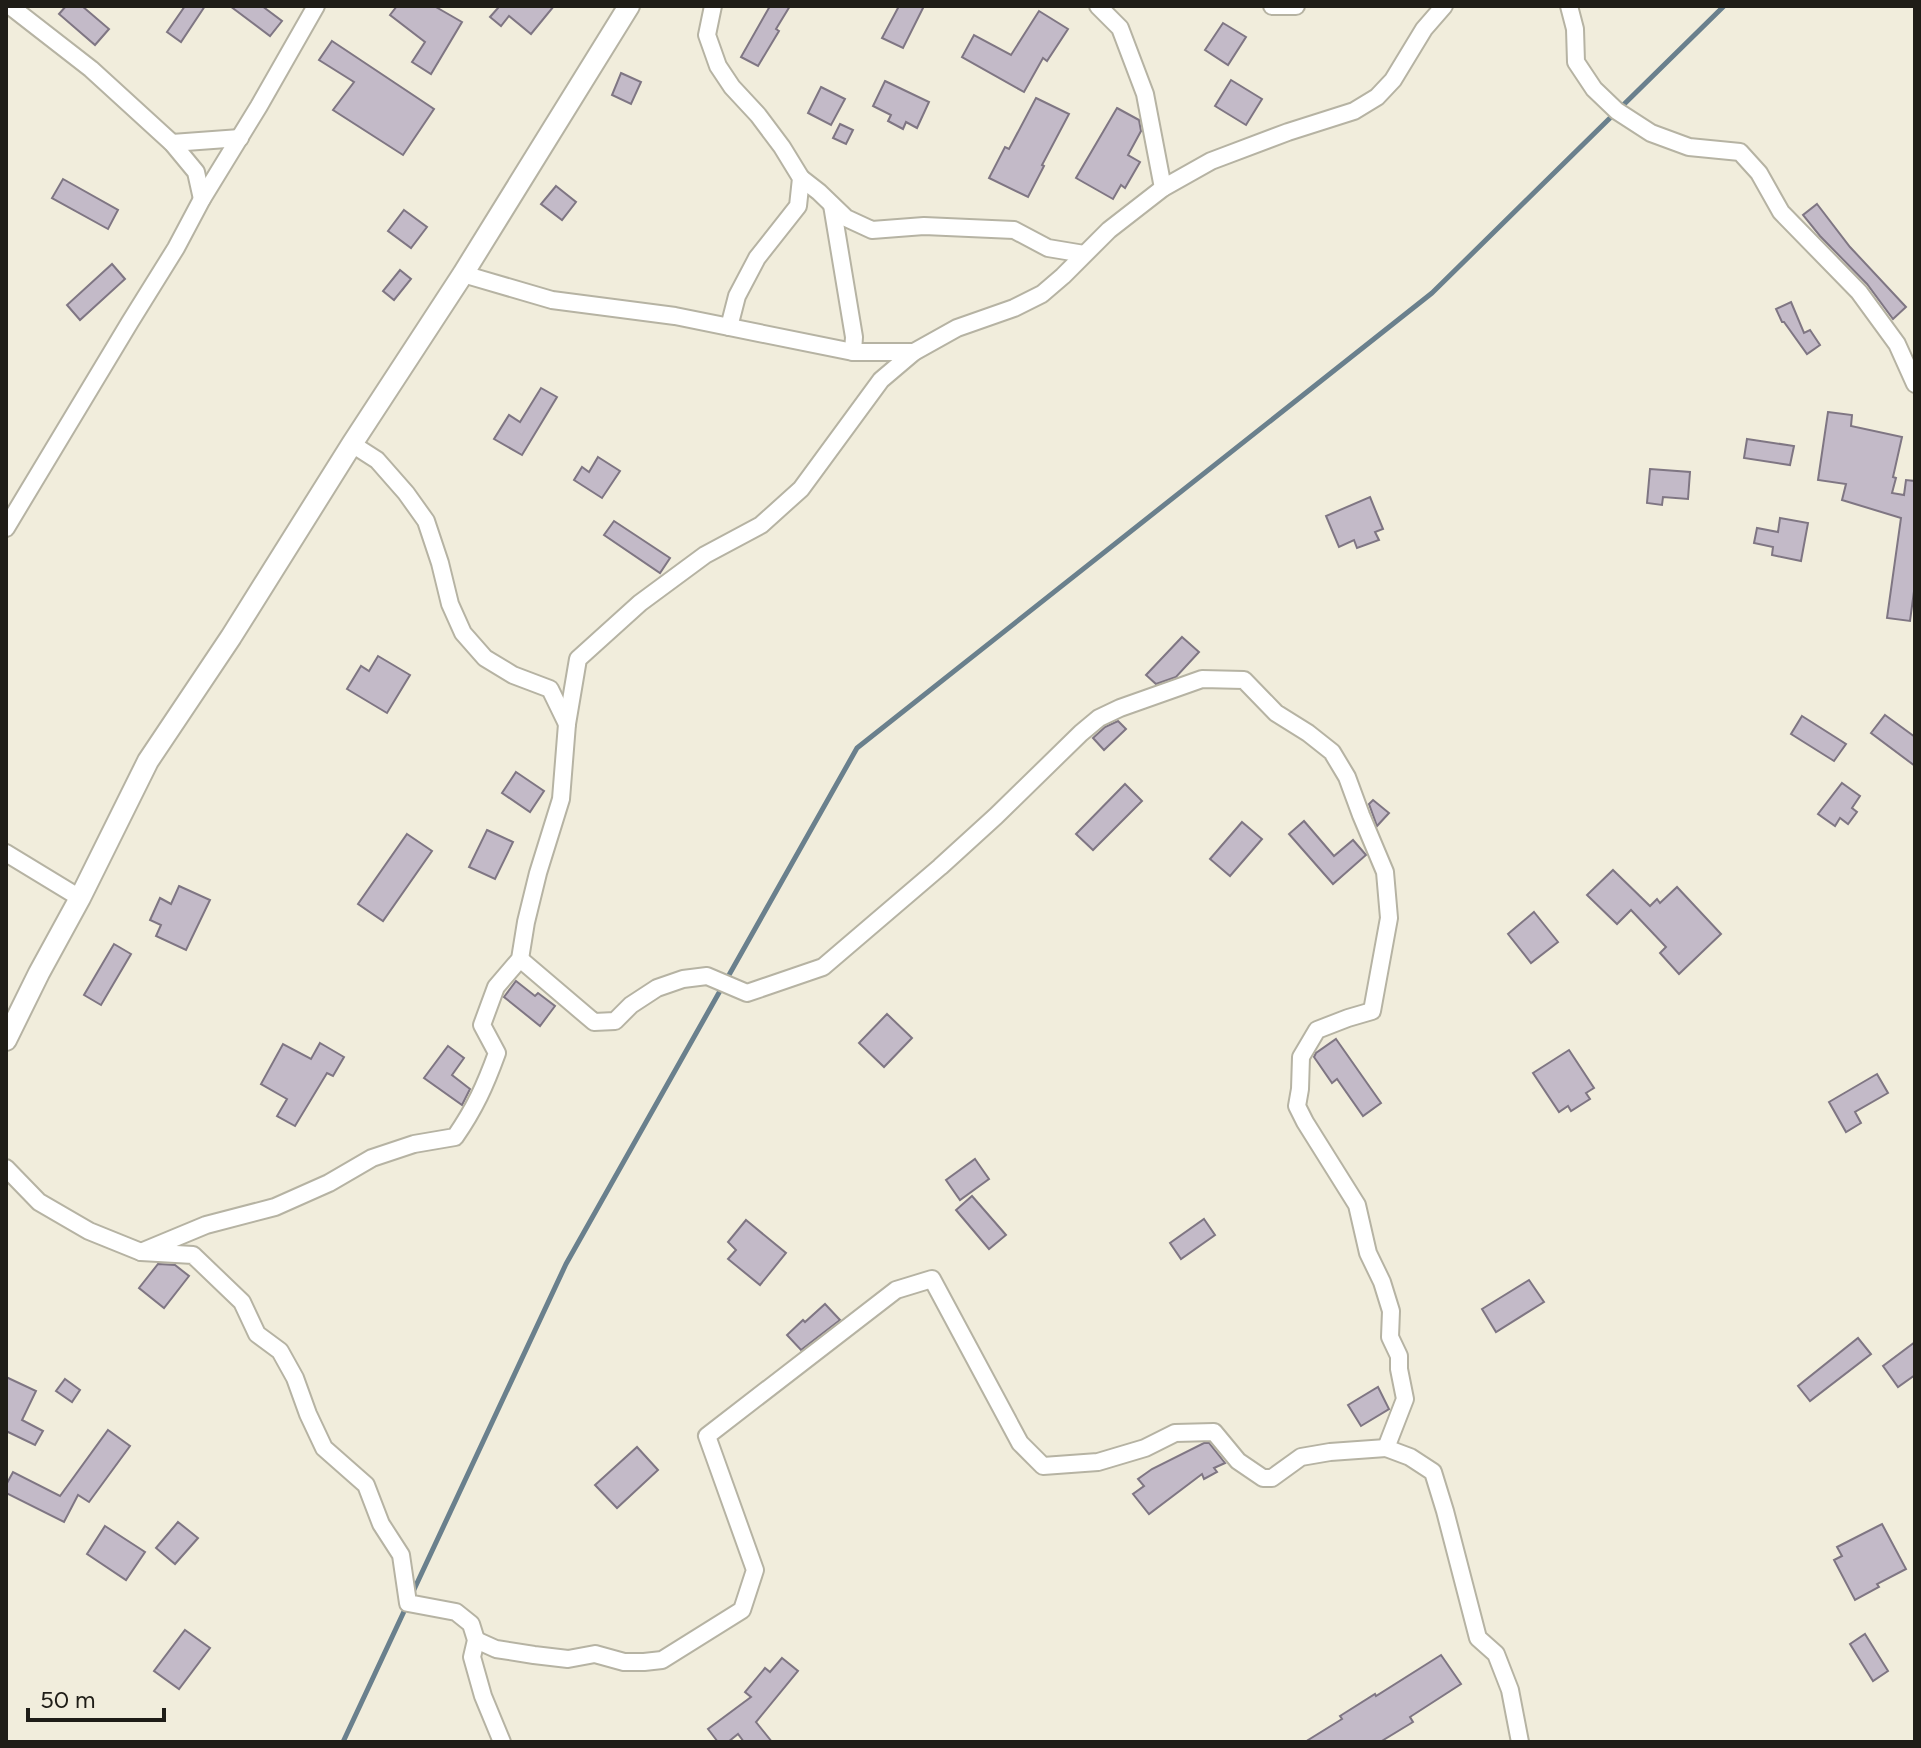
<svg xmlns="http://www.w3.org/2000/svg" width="1921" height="1748" font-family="Figtree,sans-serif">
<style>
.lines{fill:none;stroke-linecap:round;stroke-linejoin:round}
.stream{stroke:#6a808d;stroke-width:5}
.building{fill:#c3bac8;stroke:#7f7683;stroke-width:2}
.minor-casing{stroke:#b6b3a3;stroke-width:20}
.tertiary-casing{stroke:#b6b3a3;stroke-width:24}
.minor{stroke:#fff;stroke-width:16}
.tertiary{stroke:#fff;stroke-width:20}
</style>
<rect width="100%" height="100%" fill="#f1eddc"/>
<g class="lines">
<!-- stream -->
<g class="stream">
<polyline points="411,1596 566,1264 857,748 1432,293 1724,6"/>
<polyline points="343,1742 407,1605"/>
</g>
</g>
<!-- building -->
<g class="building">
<polygon points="66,6 82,6 109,29 95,45 59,14"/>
<polygon points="185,6 205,6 181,42 167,32"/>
<polygon points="230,6 262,6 282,21 270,36"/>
<polygon points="397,6 434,6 462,22 431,74 412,62 425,42 390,15"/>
<polygon points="496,6 554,6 531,34 509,16 501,26 490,17 498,8"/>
<polygon points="770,6 790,6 776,29 779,31 758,66 741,57"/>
<polygon points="899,6 924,6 903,48 882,38"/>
<polygon points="1039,11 1068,29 1047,61 1043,58 1024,92 962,57 974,35 1011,55"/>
<polygon points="1223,23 1246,37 1228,65 1205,50"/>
<polygon points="332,41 434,109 403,155 333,110 354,82 319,60"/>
<polygon points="621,73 641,82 631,104 612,95"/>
<polygon points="1231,80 1262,99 1246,125 1215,106"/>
<polygon points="885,81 929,102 917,128 906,122 903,129 888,121 891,115 873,106"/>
<polygon points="821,87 845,99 831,125 808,113"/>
<polygon points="1036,98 1069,114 1042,165 1044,166 1028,197 989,178 1005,147 1009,149"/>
<polygon points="1117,108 1139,120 1141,131 1128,155 1140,162 1125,188 1121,185 1113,199 1076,178"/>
<polygon points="840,124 853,130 846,144 833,138"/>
<polygon points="63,179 118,210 108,229 52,198"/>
<polygon points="556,186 576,202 562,220 541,204"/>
<polygon points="1817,204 1850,247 1906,307 1893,319 1867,284 1820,236 1803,215"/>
<polygon points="404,210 427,227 411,248 388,231"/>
<polygon points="112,264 125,279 80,320 67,305"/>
<polygon points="400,270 411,279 394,300 383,291"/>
<polygon points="1791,302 1804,333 1810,330 1820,345 1807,354 1784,322 1782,322 1776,309"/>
<polygon points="541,388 557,397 522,455 494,439 509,415 520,422"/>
<polygon points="1828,412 1852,415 1851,426 1902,437 1893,477 1896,478 1892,493 1904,495 1906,480 1915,481 1915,584 1910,621 1887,618 1901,518 1842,500 1846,484 1818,480"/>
<polygon points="1747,439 1794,446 1790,465 1744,458"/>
<polygon points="598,457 620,471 602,498 574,480 582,467 589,472"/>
<polygon points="1650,469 1690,472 1688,499 1663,497 1662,505 1647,503"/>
<polygon points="1370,497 1383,529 1375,532 1379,540 1357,548 1354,540 1339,547 1326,516"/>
<polygon points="1780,518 1808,523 1801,561 1772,555 1773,547 1754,543 1757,528 1778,532"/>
<polygon points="614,521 670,558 660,573 604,535"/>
<polygon points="1182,637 1199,652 1176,677 1156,684 1146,675"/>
<polygon points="378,656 410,675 387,713 347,689 361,666 369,671"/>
<polygon points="1885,715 1915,737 1915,766 1871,733"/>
<polygon points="1802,716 1846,744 1834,761 1791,734"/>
<polygon points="1118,721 1126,729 1104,750 1093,738 1105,727"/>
<polygon points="516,772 544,791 530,812 502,793"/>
<polygon points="1842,783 1860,796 1852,808 1857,812 1848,824 1840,818 1835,826 1818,814"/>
<polygon points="1125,784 1142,801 1093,850 1076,834"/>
<polygon points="1373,800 1389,813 1377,826 1369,804"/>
<polygon points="1304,821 1334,856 1353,840 1366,855 1333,884 1289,834"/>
<polygon points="1242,822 1262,839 1230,876 1210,859"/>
<polygon points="487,830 513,842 495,879 469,867"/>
<polygon points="407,834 432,851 383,921 358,904"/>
<polygon points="1613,870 1650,906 1657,899 1660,903 1677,887 1721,934 1679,974 1660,953 1666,947 1631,910 1617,924 1587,895"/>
<polygon points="179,886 210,900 186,950 156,936 161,925 150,920 160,898 171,904"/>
<polygon points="1534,912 1558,942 1531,963 1508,934"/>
<polygon points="114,944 131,954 101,1005 84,995"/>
<polygon points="516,981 535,996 538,993 555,1006 540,1026 504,997"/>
<polygon points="887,1014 912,1038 884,1067 859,1043"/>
<polygon points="1336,1039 1381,1103 1363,1116 1337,1079 1332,1083 1314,1057 1316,1053"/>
<polygon points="320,1043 344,1057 333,1076 327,1073 295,1126 277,1116 287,1099 261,1084 283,1044 311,1059"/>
<polygon points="448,1046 464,1058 452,1075 470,1089 462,1105 424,1078"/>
<polygon points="1569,1050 1594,1088 1586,1093 1590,1099 1571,1111 1568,1106 1559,1112 1533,1073"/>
<polygon points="1877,1074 1888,1093 1855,1112 1861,1123 1846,1132 1829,1102"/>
<polygon points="975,1159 989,1179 960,1200 946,1180"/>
<polygon points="972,1196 1006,1235 989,1249 956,1210"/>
<polygon points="1204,1219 1215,1235 1181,1259 1170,1243"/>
<polygon points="746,1220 786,1253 760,1285 728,1259 736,1250 728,1242"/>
<polygon points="158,1264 175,1265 189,1276 164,1308 139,1288"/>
<polygon points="1529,1280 1544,1302 1496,1332 1482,1309"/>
<polygon points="825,1304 840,1320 801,1350 787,1335 803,1320 805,1322"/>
<polygon points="1858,1338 1871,1354 1810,1401 1798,1386"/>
<polygon points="1915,1342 1915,1375 1898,1387 1883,1366"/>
<polygon points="6,1377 36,1391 22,1420 43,1431 35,1445 6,1431"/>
<polygon points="65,1379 80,1390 72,1402 56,1391"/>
<polygon points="1378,1387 1389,1409 1361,1426 1348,1405"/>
<polygon points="108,1430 130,1446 89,1502 78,1495 64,1522 6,1493 6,1485 13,1472 60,1496"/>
<polygon points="1204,1443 1209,1443 1225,1463 1214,1468 1217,1472 1204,1479 1202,1474 1149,1514 1133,1494 1144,1486 1138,1479 1152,1469"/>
<polygon points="637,1447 658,1470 617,1508 595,1485"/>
<polygon points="178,1522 198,1538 175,1564 156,1548"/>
<polygon points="1882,1524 1906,1569 1877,1584 1879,1587 1855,1600 1834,1560 1842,1556 1837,1547"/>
<polygon points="105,1526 145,1552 126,1580 87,1554"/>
<polygon points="185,1630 210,1648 179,1689 154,1671"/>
<polygon points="1865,1634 1888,1671 1873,1681 1850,1644"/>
<polygon points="1441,1655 1461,1684 1410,1717 1413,1722 1380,1742 1305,1742 1342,1719 1340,1716 1375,1694 1376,1696"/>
<polygon points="782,1658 798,1671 756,1722 772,1742 744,1742 738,1734 728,1742 718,1742 708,1729 751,1697 745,1692 765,1668 770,1672"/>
</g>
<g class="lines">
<!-- minor casing -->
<g class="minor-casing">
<g id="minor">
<polyline points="10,6 91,69 172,143 196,172 202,199"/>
<polyline points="713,6 707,35 718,66 732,87 758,115 782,147 801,178 798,206 757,258 737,296 729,327"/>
<polyline points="1098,6 1120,28 1145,94 1163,188"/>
<polyline points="1272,6 1296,6"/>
<polyline points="1569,6 1575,29 1576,62 1594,89 1617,111 1651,133 1689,147 1740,152 1759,173 1781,212 1859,292 1897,344 1915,384"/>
<polyline points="172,143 240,138"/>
<polyline points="801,178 819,192 846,218 872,230 924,226 1014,230 1048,248 1084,254"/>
<polyline points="832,205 854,337 853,352"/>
<polyline points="463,274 552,300 675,316 853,352 914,352"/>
<polyline points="352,444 377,460 406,493 426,521 440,563 450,604 463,633 485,658 513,675 550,689 567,724"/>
<polyline points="6,528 130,322 176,248 202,199 259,106 316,6"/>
<polyline points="6,853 80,898"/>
<polyline points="520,959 594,1022 615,1021 631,1005 657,988 683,979 707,976 747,993 823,967 940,867 996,816 1081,733 1099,718 1120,708 1202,679 1244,680 1276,713 1308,733 1332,752 1347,777 1361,815 1385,872 1389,918 1372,1011 1348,1018 1317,1030 1301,1057 1300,1089 1297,1106 1305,1122 1357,1205 1368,1253 1382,1282 1391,1311 1390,1337 1399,1356 1399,1369 1405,1399 1386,1448 1410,1457 1433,1472 1445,1511 1478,1638 1496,1654 1510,1690 1520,1742"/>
<polyline points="6,1168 39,1202 89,1231 141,1252 193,1255 242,1302 257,1334 280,1351 295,1378 308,1414 324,1448 366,1485 381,1524 401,1555 408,1603 456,1612 471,1624 476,1640 472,1657 483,1696 502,1742"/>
<path d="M141 1252 206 1225 275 1207 329 1183 372 1158 414 1144 455 1137C475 1108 485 1086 497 1053L482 1025 496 987 520 959 526 922 538 873 561 799 567 724 578 659 640 603 705 555 761 525 801 489 881 380 914 352 957 328 1014 308 1042 294 1063 276 1109 230 1163 188 1211 161 1288 132 1354 111 1377 97 1393 80 1424 29 1444 6"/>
<polyline points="476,1640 496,1649 534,1655 568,1659 595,1654 624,1662 644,1662 662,1660 742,1610 755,1570 707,1436 896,1290 932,1279 1020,1443 1043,1466 1098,1462 1145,1448 1175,1433 1214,1432 1238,1461 1263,1478 1272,1478 1301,1457 1330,1452 1386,1448"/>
</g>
</g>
<!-- tertiary casing -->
<g class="tertiary-casing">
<polyline id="tertiary" points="6,1040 39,973 80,898 148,761 231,637 352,444 463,274 629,6"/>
</g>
<!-- minor -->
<use href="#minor" class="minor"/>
<!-- tertiary -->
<use href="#tertiary" class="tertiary"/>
</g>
<!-- border -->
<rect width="1921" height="1748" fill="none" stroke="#1f1d17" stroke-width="16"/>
<!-- scale -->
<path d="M28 1708v12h136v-12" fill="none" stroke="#1f1d17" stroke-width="4"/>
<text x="40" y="1708" font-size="24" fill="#1f1d17" stroke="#f1eddc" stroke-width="6" paint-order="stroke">50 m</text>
</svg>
